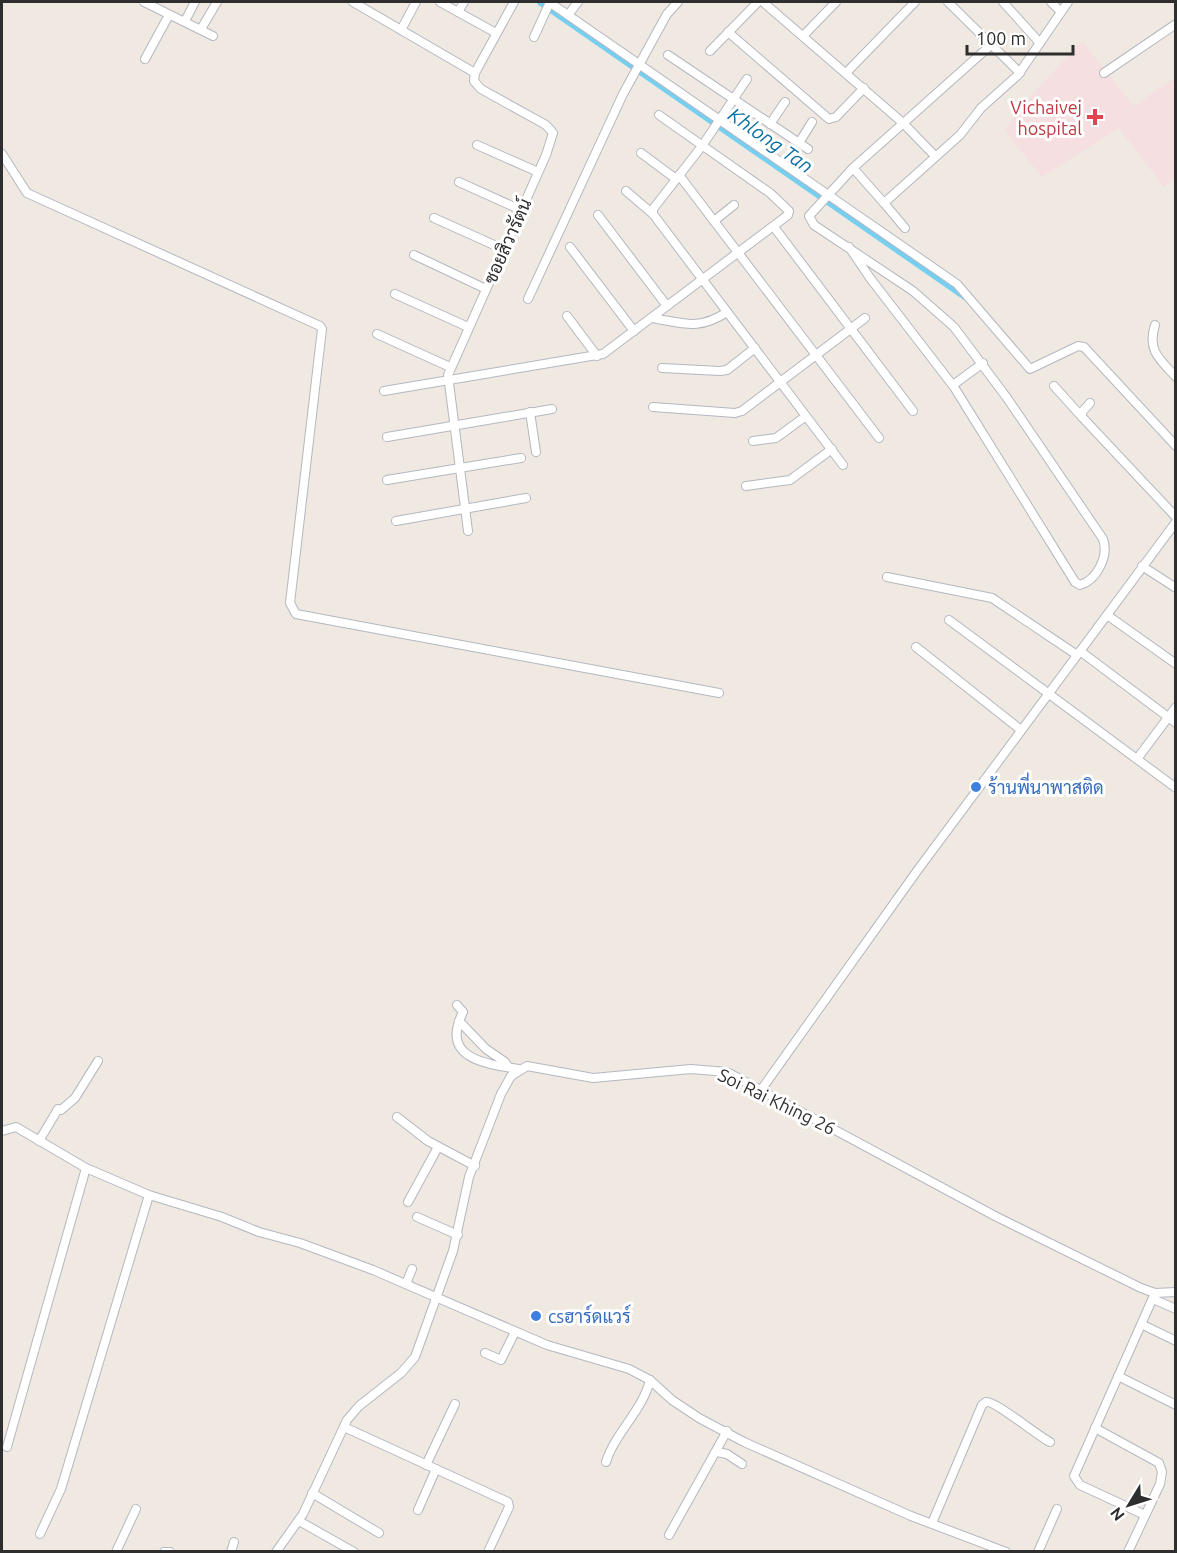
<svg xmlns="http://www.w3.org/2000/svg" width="1177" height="1553" font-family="Ubuntu,Sarabun,sans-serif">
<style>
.medical{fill:#f5dfe0}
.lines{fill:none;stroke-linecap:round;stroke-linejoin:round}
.canal{stroke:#75cff0;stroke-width:8}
.street-casing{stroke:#b4b7c1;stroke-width:10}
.street{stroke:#fff;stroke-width:8}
.health-dot{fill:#e0444e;stroke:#fff;stroke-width:2}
.shop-dot{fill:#3f7fe0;stroke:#fff;stroke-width:2}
.labels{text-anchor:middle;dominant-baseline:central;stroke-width:6;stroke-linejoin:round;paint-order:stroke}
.health-label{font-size:18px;fill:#be3a42;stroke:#fff;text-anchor:end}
.street-label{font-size:18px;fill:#2e2e2e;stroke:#fff}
.shop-label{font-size:18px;fill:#366cbe;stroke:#fff;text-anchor:start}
.water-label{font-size:20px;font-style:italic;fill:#0d6fa3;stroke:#fff}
</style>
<rect width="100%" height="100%" fill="#efe9e1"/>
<!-- medical -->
<polygon class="medical" points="1082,41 1134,106 1173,79 1175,82 1175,178 1164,187 1119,128 1042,177 1005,131 1023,105"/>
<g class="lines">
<!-- canal -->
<polyline class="canal" points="541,2 965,296"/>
<!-- street casing -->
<g class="street-casing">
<g id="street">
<polyline points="144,2 213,36"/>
<polyline points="353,2 475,73"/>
<polyline points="440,2 496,33"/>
<polyline points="549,2 957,284 1030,369 1078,346 1084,347 1176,446"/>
<polyline points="763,2 903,123 935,156"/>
<polyline points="948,2 1020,73"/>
<polyline points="1003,2 1040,43"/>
<polyline points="1051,2 1061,12"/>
<polyline points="458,12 464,2"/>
<polyline points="568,15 578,2"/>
<polyline points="185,21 195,2"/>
<polyline points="201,29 217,2"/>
<polyline points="401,30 416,2"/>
<polyline points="728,32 829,119 836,117 864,88"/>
<polyline points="803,36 836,2"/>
<polyline points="534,37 550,2"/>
<polyline points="710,51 758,2"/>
<polyline points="668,55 808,149"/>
<polyline points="145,59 169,15"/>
<polyline points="846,73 915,2"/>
<polyline points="1104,73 1176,24"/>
<polyline points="770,124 785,102"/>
<polyline points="799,143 812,122"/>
<polyline points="477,145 538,172"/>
<polyline points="641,153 676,179"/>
<polyline points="2,154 27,193 320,326 322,329 290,603 296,614 719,693"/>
<polyline points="853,168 884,203"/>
<polyline points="679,175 879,438"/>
<polyline points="459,182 521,210"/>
<polyline points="626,191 653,214 843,465"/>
<polyline points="653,214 653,209 702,146 747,79"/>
<polyline points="598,215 667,306"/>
<polyline points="434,218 503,249"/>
<polyline points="714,221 734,205"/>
<polyline points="774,227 913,411"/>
<polyline points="905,228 884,203 960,135 981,108 1018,75 1068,2"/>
<polyline points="570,247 634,331"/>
<path d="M849 247 870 278 954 387 1075 582 1080 585C1097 580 1109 556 1103 539L1007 398 954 327 913 291 814 225 809 216 853 168 992 44"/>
<polyline points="414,255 486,289"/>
<polyline points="395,294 468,327"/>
<polyline points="528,299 623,94 667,14 678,2"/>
<polyline points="567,316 597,356"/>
<path d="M652 318C684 323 698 331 727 312"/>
<path d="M1155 325C1147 350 1159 359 1176 377"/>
<polyline points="377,334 450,367"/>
<polyline points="662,368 720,371 727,370 755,348"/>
<polyline points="953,385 983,363"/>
<polyline points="1054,386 1082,417"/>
<polyline points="384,391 603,354 788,215 789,211 770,193 659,115"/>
<polyline points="1090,403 1082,412 1082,417 1176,517"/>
<polyline points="653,407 735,413 742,411 865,318"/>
<polyline points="530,412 536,452"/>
<polyline points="387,437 552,409"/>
<polyline points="753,441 776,438 806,416"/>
<polyline points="387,480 521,458"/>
<polyline points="746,486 790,480 832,449"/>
<polyline points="396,521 526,498"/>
<polyline points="468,531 448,375 546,155 553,133 546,125 481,89 474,81 475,73 514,2"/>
<polyline points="1142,566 1176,588"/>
<polyline points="887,577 992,598 1077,655"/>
<polyline points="1107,615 1176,664"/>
<polyline points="949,620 1176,788"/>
<polyline points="916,647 1021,730"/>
<polyline points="1080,651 1176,723"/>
<polyline points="1137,759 1176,707"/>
<path d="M457 1005 463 1012C440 1058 484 1064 519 1069"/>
<polyline points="459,1021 486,1049 505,1062 508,1067"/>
<polyline points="761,1090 917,871 1176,522"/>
<polyline points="397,1117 428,1141 475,1166"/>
<polyline points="2,1131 16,1127 86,1168 149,1195 222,1217 259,1232 300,1243 373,1270 547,1345 629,1369 650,1380 672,1400 699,1418 744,1442 911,1516 1006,1552"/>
<polyline points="39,1141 58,1109 61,1110 75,1098 98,1061"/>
<polyline points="408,1202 438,1147"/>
<polyline points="417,1217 458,1235"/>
<polyline points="406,1284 412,1269"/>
<polyline points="1153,1299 1176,1309"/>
<polyline points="1143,1325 1176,1341"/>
<polyline points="485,1353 501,1360 515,1332"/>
<polyline points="1118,1376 1176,1405"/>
<polyline points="344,1427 508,1502 509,1507 488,1552"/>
<polyline points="1095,1428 1159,1463 1162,1472 1160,1484 1128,1552"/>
<polyline points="7,1447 86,1168"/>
<polyline points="717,1452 727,1454 742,1464"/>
<path d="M606 1462C615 1433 643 1410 650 1380"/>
<polyline points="426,1465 455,1404"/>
<polyline points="312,1493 379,1533"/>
<polyline points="418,1510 436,1469"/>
<polyline points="1145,1515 1080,1485 1074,1476 1155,1293"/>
<polyline points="299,1521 354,1552"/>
<path d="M932 1523 982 1405 986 1402C994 1400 1038 1436 1050 1442"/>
<polyline points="40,1534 61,1489 149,1195"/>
<polyline points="669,1535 727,1431"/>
<polyline points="116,1552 136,1509"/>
<polyline points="164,1552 170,1552"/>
<polyline points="231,1552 234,1542"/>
<polyline points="276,1552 303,1514 347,1420 359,1406 401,1373 415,1357 453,1251 469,1177 501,1094 511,1076 527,1066 593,1078 691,1069 727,1072 995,1216 1141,1288 1155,1293 1176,1292"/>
<polyline points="1038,1552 1057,1509"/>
</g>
</g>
<!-- street -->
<use href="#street" class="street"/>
</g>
<!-- markers -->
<path class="health-dot" d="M1092 108h6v6h6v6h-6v6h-6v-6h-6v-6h6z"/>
<g class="shop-dot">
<circle cx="976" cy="787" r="6"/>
<circle cx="536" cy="1316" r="6"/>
</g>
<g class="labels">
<!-- health labels -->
<g class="health-label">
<text x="1082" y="107">Vichaivej<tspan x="1082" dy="21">hospital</tspan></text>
</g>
<!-- street labels -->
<g class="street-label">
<text transform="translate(507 241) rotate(-66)">ซอยสิวารัตน์</text>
<text transform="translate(777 1101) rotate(26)">Soi Rai Khing 26</text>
</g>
<!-- shop labels -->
<g class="shop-label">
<text x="988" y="787">ร้านพี่นาพาสติด</text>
<text x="548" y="1316">csฮาร์ดแวร์</text>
</g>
<!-- water labels -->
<g class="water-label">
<text transform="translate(771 140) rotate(35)">Khlong Tan</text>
</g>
</g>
<!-- border -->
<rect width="1177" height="1553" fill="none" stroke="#2e2e2e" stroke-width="6"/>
<!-- north arrow -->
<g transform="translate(1129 1505) rotate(232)" stroke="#ffffff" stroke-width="4.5" paint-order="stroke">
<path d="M0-4.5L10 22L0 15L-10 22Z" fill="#2e2e2e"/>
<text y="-9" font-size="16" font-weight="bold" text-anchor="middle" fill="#2e2e2e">N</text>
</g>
<!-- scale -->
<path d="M967 45v9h106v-9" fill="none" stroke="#2e2e2e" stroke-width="3"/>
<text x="976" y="45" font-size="18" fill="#2e2e2e" stroke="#ffffff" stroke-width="4.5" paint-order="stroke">100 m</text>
</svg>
